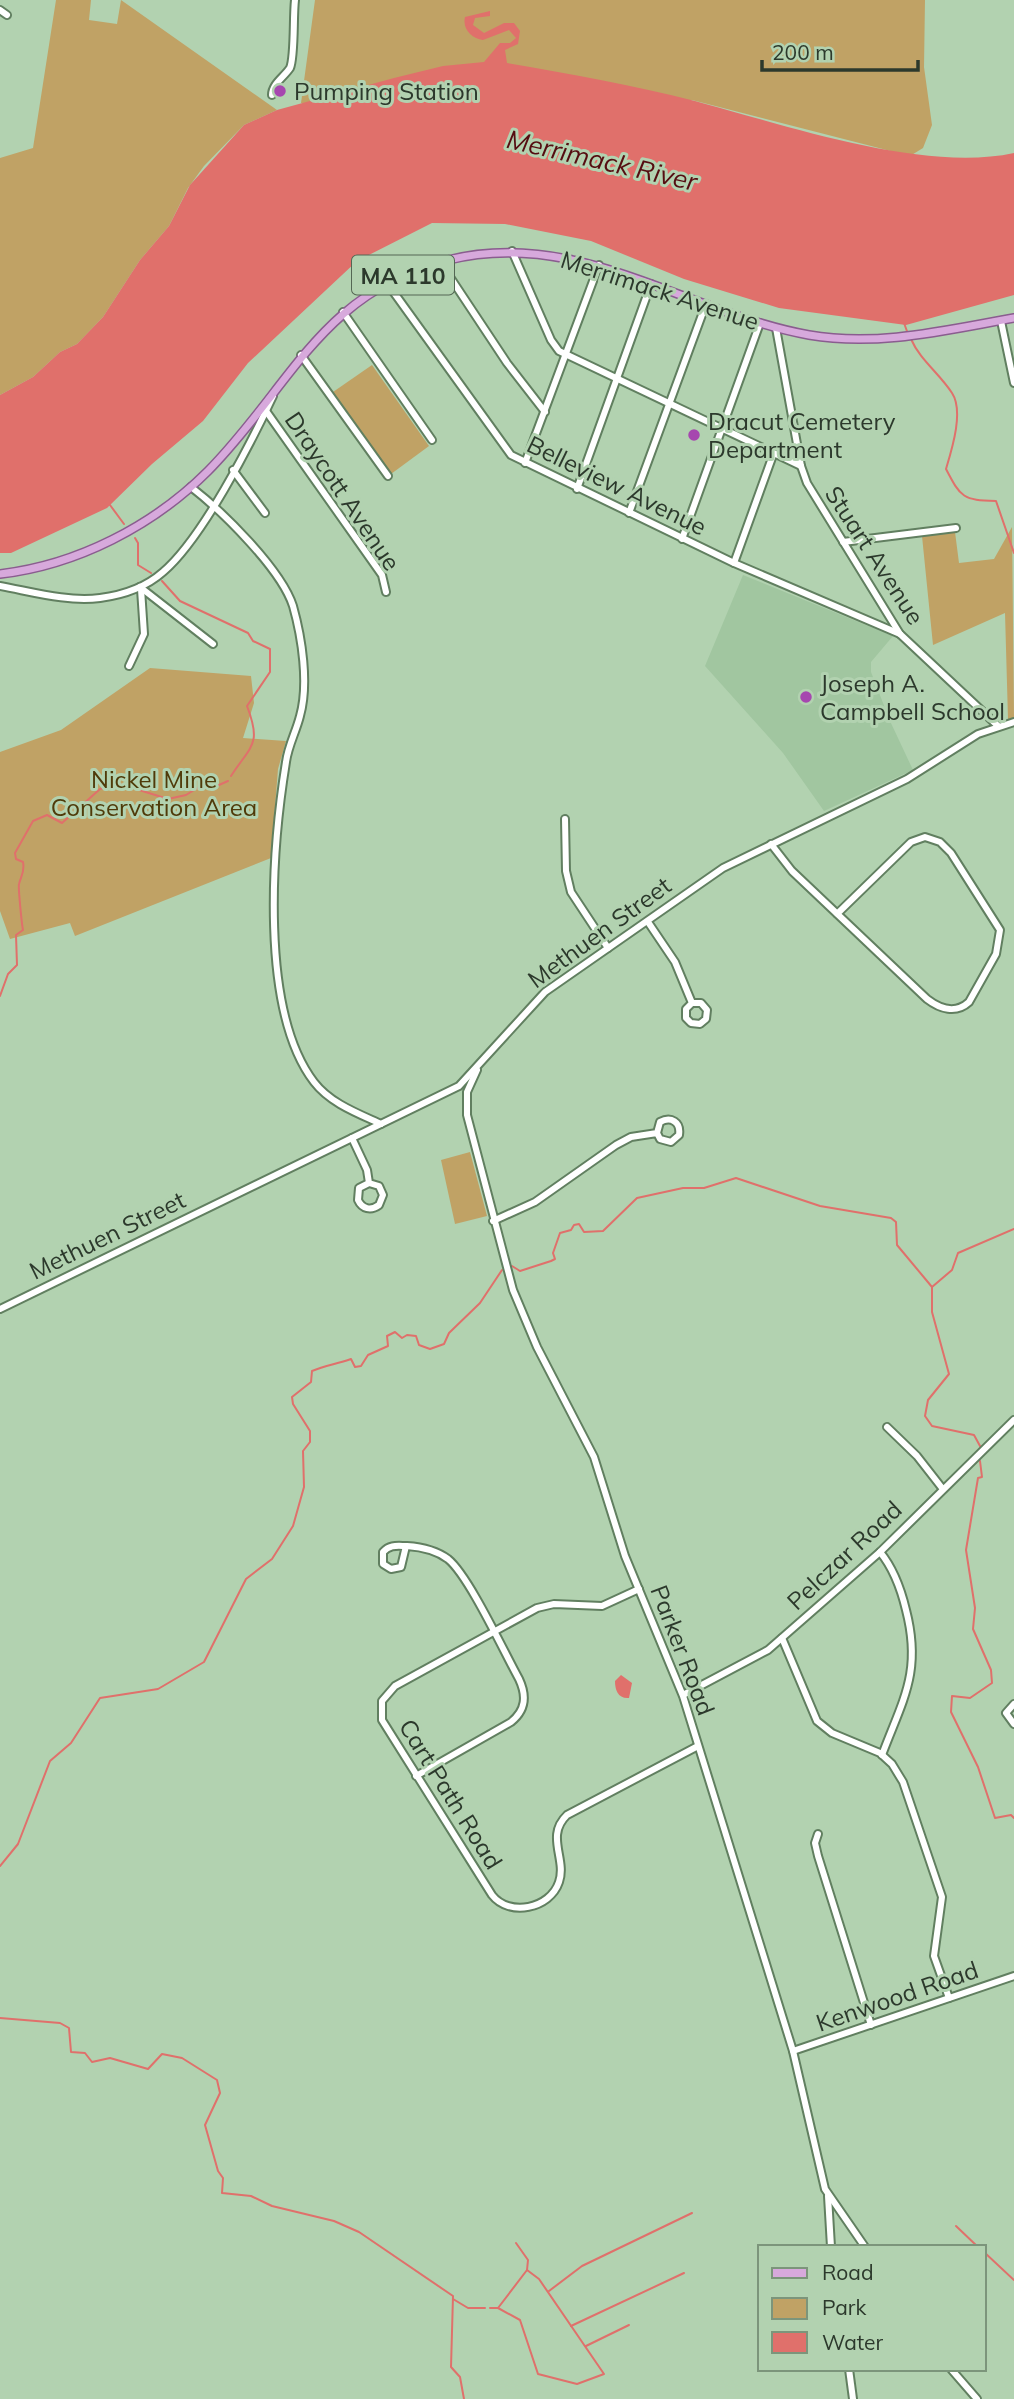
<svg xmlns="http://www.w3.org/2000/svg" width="1014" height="2399" font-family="Mulish,sans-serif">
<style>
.built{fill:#a1c6a0}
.green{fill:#c0a265}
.water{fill:#e0706b}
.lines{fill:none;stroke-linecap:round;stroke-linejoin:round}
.stream{stroke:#e0706b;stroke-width:2}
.minor-casing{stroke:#617f60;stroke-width:10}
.major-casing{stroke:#8a5d8f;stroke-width:10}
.minor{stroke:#fff;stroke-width:6}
.major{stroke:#d7a9dc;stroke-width:7}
.poi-dot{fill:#a647af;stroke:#b2d2b0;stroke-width:2.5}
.labels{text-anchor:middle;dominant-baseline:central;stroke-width:6;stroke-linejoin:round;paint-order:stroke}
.shield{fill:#b2d2b0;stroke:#546754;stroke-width:2}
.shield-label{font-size:23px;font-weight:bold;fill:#2c392c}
.poi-label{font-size:24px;fill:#2c392c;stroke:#b2d2b0;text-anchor:start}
.street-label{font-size:24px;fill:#2c392c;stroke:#b2d2b0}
.park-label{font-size:24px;fill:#4f3a09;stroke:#b2d2b0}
.water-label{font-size:26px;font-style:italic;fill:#550d11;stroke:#b2d2b0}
</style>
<rect width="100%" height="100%" fill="#b2d2b0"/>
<!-- built -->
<polygon class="built" points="743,575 893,636 871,662 871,672 890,721 913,770 824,811 783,753 705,666"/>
<!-- green -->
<g class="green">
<polygon points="56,0 91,0 89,20 117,24 121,0 277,110 244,125 204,166 188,188 169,226 140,260 103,317 77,344 60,352 33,377 0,395 0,158 33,148"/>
<polygon points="315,0 925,0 924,67 932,125 923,148 910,156 692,100 301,103"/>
<polygon points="372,365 429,446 391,474 333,392"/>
<polygon points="1012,527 1014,718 1008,719 1005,613 933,645 922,536 955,532 959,563 994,559"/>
<polygon points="150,668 251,676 254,703 243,738 286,741 278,769 271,858 75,936 70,923 10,939 0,911 0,752 61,730"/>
<polygon points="470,1152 487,1216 455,1224 441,1160"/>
</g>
<!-- water -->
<g class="water">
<path d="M490 11V16L475 18 473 25 484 33 504 23H514L520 31 518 44 505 50 507 63C570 74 633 85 695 101 785 125 923 173 1014 153V295L906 325 779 308 684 279 591 241 505 224 432 223 357 261 248 363 203 421 152 464 107 508 11 553H0V395L33 377 60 352 77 344 103 317 140 260 169 226 190 185 244 125 277 110 394 78 443 66 484 62 500 43H510L516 38 509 30 483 40C472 39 462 29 465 17Z"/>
<path d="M621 1675 632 1683 629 1698C618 1699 615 1690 615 1681Z"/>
</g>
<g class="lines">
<!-- stream -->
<g class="stream">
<polyline points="904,323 908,334"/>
<path d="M911 339C920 360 939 373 952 393 964 411 952 449 946 469 961 498 963 500 996 501L1014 553"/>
<polyline points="110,505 124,524"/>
<polyline points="135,538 138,543 138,565 151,573"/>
<path d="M162 581 180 601 248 633 253 641 270 649V672L247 706C262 745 251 745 231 776"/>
<path d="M0 996 8 974 17 965 16 935 23 930C22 926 18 887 19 884 21 876 25 872 23 862L16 859 15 853 33 821 47 815 62 823 100 789 120 784 168 799 186 795 199 787 219 785 228 781"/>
<polyline points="512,1266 520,1271 551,1261 555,1259 553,1253 560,1233 571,1230 574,1225 579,1224 584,1232 603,1231 637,1198 683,1188 704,1188 736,1178 820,1206 891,1218 896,1222 897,1245 932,1287"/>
<polyline points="980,1446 974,1435 932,1426 925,1416 928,1400 949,1374 932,1312 932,1287 952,1270 958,1253 1014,1229"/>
<polyline points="980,1461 982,1477 978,1478 966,1550 975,1608 973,1629 991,1670 992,1683 970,1698 952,1696 951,1712 978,1767 995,1818 1011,1815 1014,1818"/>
<path d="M0 1866 18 1844 50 1761 71 1743 100 1698 158 1689 204 1662 246 1579 272 1559 293 1526 304 1487 303 1451 310 1442V1431L293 1404 292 1397 311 1382 312 1371C325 1366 336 1364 351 1359L355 1367 361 1366 368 1355 388 1346 387 1336 395 1332 402 1338 407 1335 416 1336 419 1345 430 1349 444 1344 449 1333 480 1303 502 1270"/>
<polyline points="0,2018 60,2023 69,2028 71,2052 85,2053 92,2062 110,2058 148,2069 162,2054 182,2058 217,2080 220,2093 205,2125 218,2171 223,2178 222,2193 251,2196 272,2206 334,2221 359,2232 453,2296 451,2367 460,2377 464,2399"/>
<polyline points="956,2226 978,2247"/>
<polyline points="984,2252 1014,2280"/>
<polyline points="549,2291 582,2266 692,2213"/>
<polyline points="453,2299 468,2308 485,2308"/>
<polyline points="490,2308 498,2308 527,2270 528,2260 516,2243"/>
<polyline points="498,2308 520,2320 538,2374 577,2384 604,2374 539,2279 527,2270"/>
<polyline points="571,2326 684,2273"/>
<polyline points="586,2346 629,2325"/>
</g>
<!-- minor casing -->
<g class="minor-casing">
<g id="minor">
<polyline points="0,10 7,15"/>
<path d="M272 95C272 84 284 77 290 68 295 57 293 16 295 0"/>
<polyline points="512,251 551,340 559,351 801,466"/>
<polyline points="440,262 507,363 545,412"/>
<polyline points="387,283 511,455 734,563 900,634"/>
<polyline points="343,312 432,440"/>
<polyline points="1001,321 1014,383"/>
<polyline points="776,328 801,466 807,483 900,634 998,726"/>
<polyline points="301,355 388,476"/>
<polyline points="266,411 382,575 386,592"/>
<polyline points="525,463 599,265"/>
<polyline points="233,470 265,513"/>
<path d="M191 487C222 511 281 569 293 606 302 638 309 684 300 716 296 732 288 746 286 762 272 848 259 1010 314 1082 330 1103 357 1113 381 1124"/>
<polyline points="577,489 651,284"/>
<polyline points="629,513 706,304"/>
<polyline points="682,539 760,323"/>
<polyline points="843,542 956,528"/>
<polyline points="734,563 773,455"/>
<path d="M0 586C33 592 67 602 100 598 123 595 146 587 163 572 202 539 251 443 273 396"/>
<polyline points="140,587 213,644"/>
<polyline points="129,666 144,634 141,589"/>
<polyline points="565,819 566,871 571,892 608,948"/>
<path d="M771 844 792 871 927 999C940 1009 956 1014 969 1002L996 954 1000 930 951 853 940 842 925 837 911 842 837 914"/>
<polyline points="648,922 675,962 692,1003 686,1009 686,1018 691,1023 700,1024 706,1019 707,1010 701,1003 692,1003"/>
<polyline points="477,1070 467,1092 467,1115 513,1290 537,1347 594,1457 625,1556 683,1696 793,2051 825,2189 865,2247"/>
<path d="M352 1138 367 1170 369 1183 359 1188 358 1200C362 1209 371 1211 379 1205L383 1195 379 1186 369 1183"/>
<path d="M493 1221 535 1202 616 1145 631 1137 657 1133 660 1139 671 1142 679 1135C681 1122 671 1116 660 1122L657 1133"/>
<polyline points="0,1309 459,1086 545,992 723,868 907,779 978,734 1014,722"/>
<polyline points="887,1427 917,1456 942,1488"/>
<path d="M406 1546 401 1567 391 1569 383 1564V1552C390 1544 398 1546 407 1546 422 1547 436 1550 448 1559 469 1576 504 1652 519 1679 527 1696 526 1710 511 1722L416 1776"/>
<path d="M880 1552C894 1569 901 1589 906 1610 922 1672 903 1699 882 1755"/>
<path d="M639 1589 602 1606 554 1604 537 1608 395 1686 382 1701V1720L492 1895C509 1917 550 1909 559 1882 567 1859 545 1836 567 1815L698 1746"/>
<polyline points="782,1638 817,1721 832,1733 880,1753 892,1764 903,1782 942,1897 934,1956 949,1998"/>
<polyline points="683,1695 768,1650 880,1552 1014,1420"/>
<polyline points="1014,1704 1006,1713 1014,1724"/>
<polyline points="818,1834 815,1843 818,1856 871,2025"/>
<polyline points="793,2051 1014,1976"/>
<polyline points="828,2196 831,2247"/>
<polyline points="849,2369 853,2399"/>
<polyline points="951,2369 977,2399"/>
</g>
</g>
<!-- major casing -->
<g class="major-casing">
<path id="major" d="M0 574C77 565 153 526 208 471 291 387 321 292 448 260 577 227 687 313 809 335 878 347 946 330 1014 318"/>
</g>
<!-- minor -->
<use href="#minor" class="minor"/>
<!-- major -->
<use href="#major" class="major"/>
</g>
<!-- markers -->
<g class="poi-dot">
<circle cx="280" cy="91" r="7"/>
<circle cx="694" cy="435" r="7"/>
<circle cx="806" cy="697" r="7"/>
</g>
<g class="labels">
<!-- shield labels -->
<rect class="shield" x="352" y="255.5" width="102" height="39" rx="5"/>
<g class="shield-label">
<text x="403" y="275">MA 110</text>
</g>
<!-- poi labels -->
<g class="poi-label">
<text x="294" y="91">Pumping Station</text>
<text x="708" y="421">Dracut Cemetery<tspan x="708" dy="28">Department</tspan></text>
<text x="820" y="683">Joseph A.<tspan x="820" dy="28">Campbell School</tspan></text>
</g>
<!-- street labels -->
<g class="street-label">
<text transform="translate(660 290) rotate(18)">Merrimack Avenue</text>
<text transform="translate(617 485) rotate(26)">Belleview Avenue</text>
<text transform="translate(343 491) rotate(56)">Draycott Avenue</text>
<text transform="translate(875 555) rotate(57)">Stuart Avenue</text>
<text transform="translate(599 932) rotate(-36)">Methuen Street</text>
<text transform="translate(107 1235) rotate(-26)">Methuen Street</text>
<text transform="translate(844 1555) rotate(-43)">Pelczar Road</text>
<text transform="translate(683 1650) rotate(69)">Parker Road</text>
<text transform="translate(451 1794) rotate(58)">Cart Path Road</text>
<text transform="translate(897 1996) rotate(-19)">Kenwood Road</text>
</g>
<!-- park labels -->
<g class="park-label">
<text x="154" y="779">Nickel Mine<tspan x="154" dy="28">Conservation Area</tspan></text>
</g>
<!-- water labels -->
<g class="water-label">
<text transform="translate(602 160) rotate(13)">Merrimack River</text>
</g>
</g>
<!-- legend -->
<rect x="758" y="2245" width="228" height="126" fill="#b2d2b0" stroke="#7c957b" stroke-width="2"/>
<rect x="772" y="2268" width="35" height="10" fill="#d7a9dc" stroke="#7c957b" stroke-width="2"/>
<text x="822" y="2280" font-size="21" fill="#2c392c">Road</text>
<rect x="772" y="2298" width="35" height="21" fill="#c0a265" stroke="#7c957b" stroke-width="2"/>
<text x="822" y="2315" font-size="21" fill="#2c392c">Park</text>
<rect x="772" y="2332" width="35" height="21" fill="#e0706b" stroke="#7c957b" stroke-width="2"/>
<text x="822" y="2350" font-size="21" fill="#2c392c">Water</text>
<!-- scale -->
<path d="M762 60v10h156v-10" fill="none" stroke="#2c392c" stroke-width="3.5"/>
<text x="772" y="60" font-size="21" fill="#2c392c" stroke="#b2d2b0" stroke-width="5" paint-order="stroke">200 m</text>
</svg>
